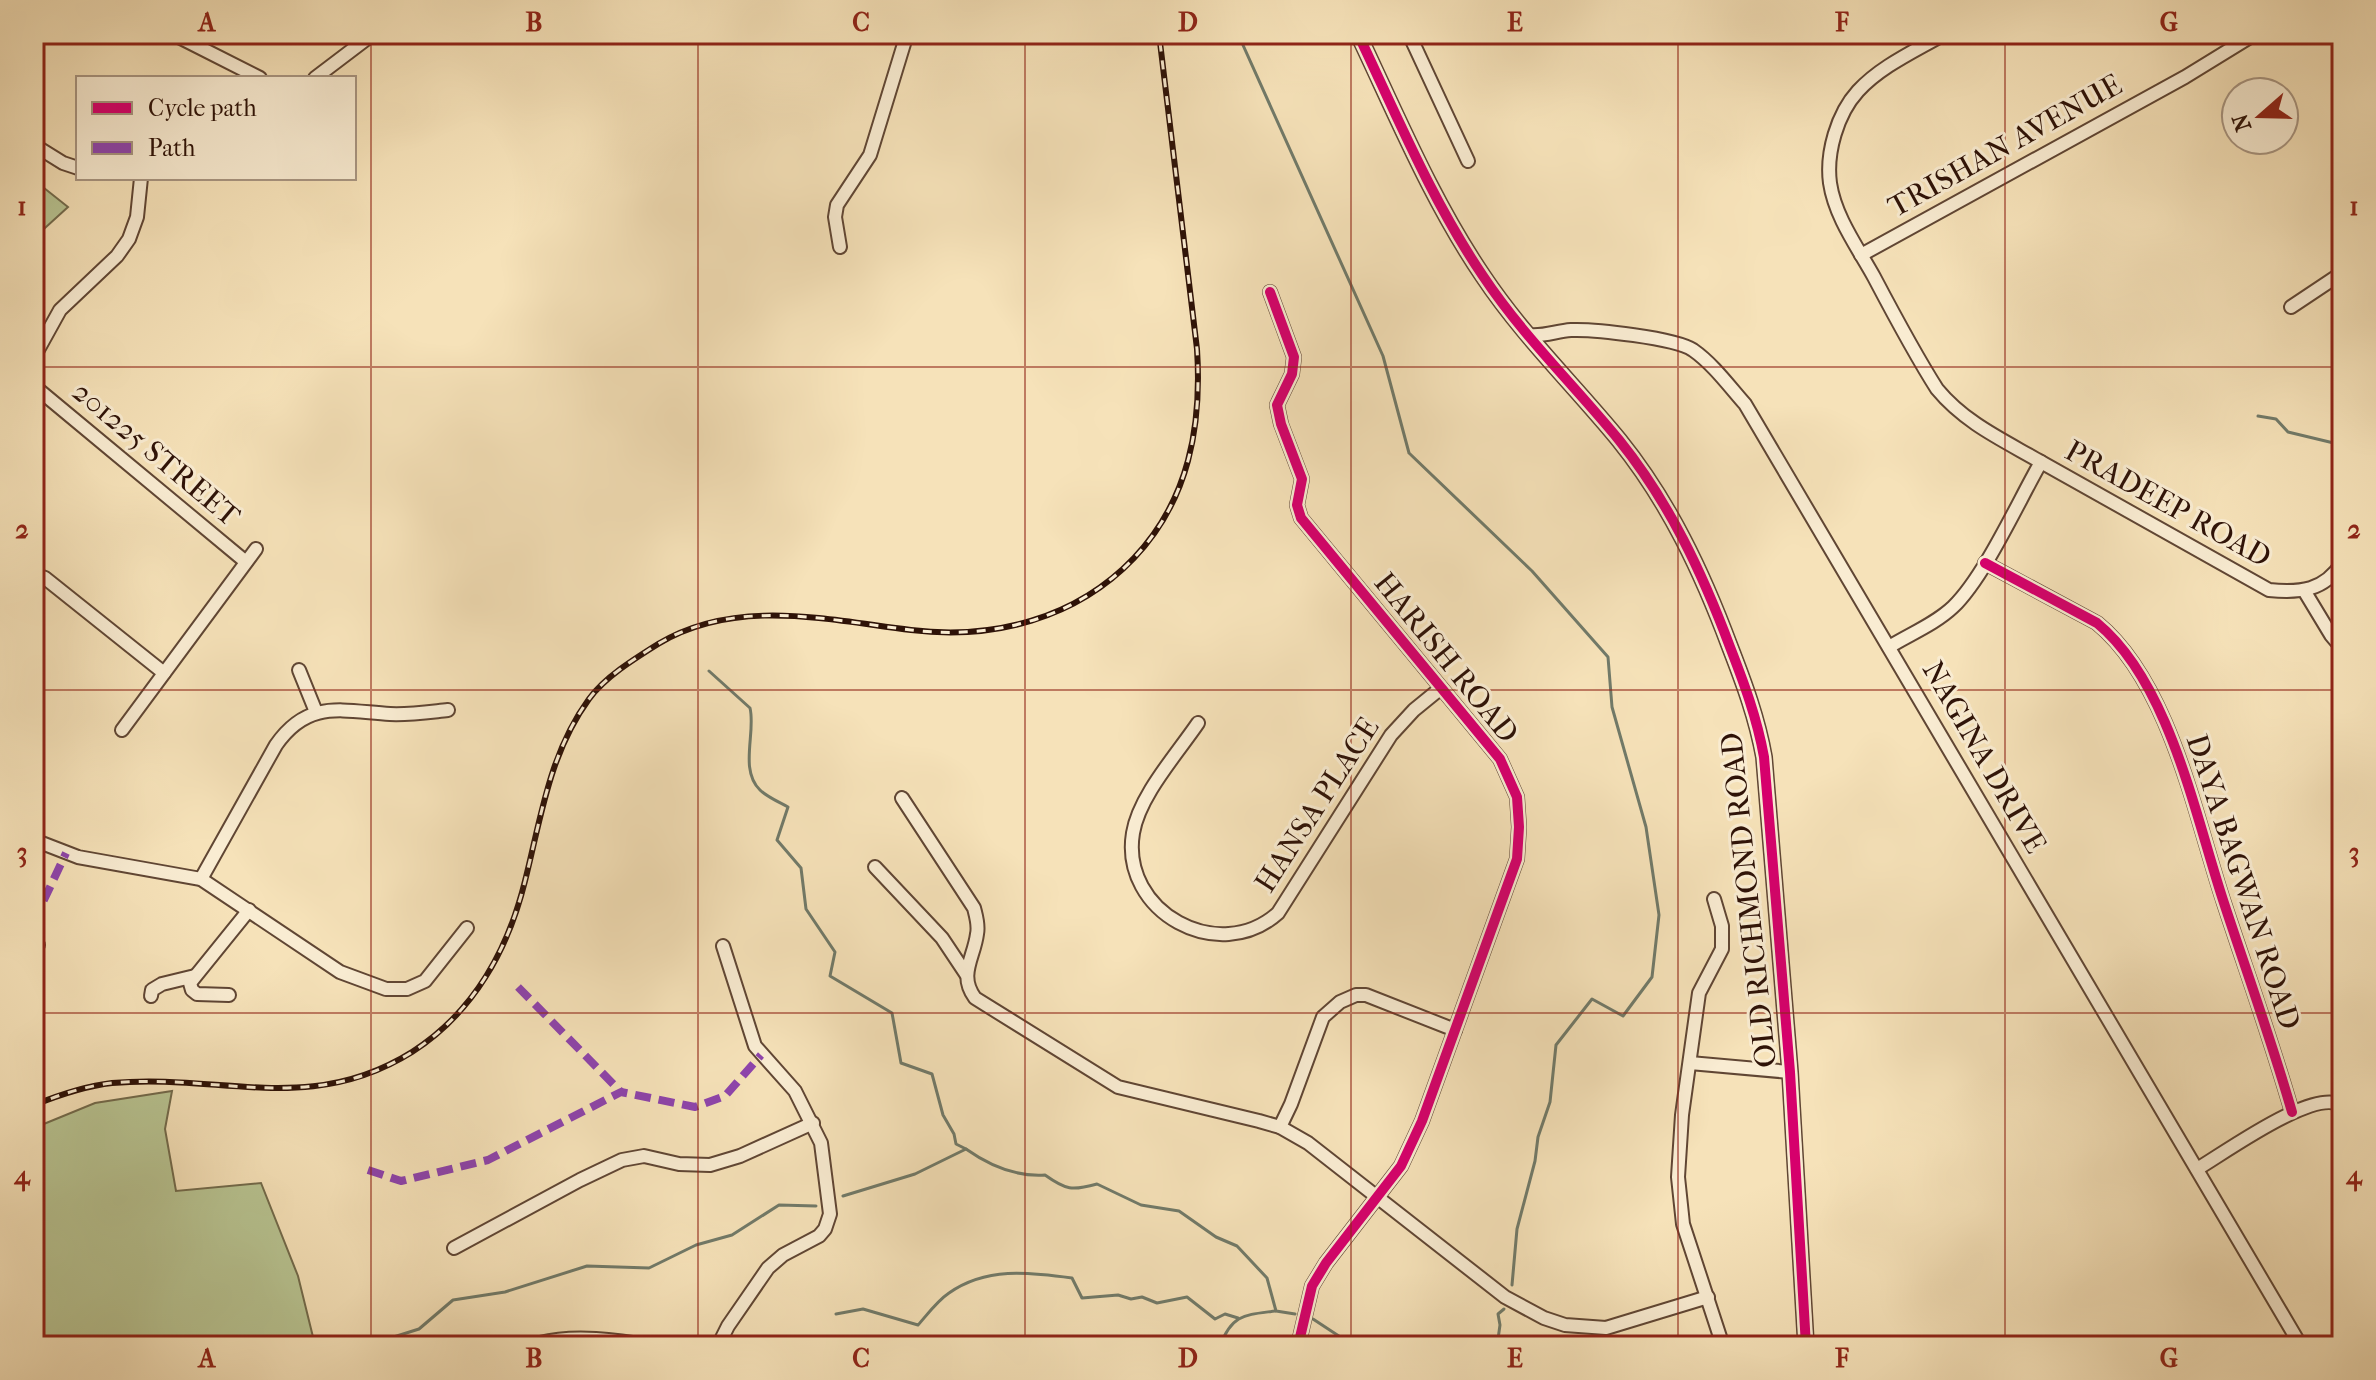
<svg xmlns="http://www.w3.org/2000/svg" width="2376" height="1380" font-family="'IM FELL French Canon',serif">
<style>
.green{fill:#b8c492;stroke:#736b4c;stroke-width:2}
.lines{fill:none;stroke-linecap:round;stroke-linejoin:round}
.stream{stroke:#717a69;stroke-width:3}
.minor-casing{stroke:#604634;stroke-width:16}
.tertiary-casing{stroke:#604634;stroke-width:18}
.minor{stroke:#f9ecd2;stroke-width:12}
.tertiary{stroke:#f9ecd2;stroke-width:14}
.rail-casing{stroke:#2e1207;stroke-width:6}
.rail{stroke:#f9ecd2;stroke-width:3;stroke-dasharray:9;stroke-linecap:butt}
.quiet{stroke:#8e44ad;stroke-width:8;stroke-dasharray:16 8;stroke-linecap:butt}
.cycleway-casing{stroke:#f9ecd2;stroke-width:15}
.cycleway{stroke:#d6006c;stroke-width:10}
.grid{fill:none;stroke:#8f2418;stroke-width:2;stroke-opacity:0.55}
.labels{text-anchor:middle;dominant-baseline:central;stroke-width:6;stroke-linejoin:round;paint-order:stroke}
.street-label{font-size:30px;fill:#2e1207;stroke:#f9ecd2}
.neatline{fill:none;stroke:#8f2418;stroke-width:3}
.grid-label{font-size:26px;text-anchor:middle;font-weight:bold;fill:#8f2418}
</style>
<rect width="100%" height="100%" fill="#f6e2b9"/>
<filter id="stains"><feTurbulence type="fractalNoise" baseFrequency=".0025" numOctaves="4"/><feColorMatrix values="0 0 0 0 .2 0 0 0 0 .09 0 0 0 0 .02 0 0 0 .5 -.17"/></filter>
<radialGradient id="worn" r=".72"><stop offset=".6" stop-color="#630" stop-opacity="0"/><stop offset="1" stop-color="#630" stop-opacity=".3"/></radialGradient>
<!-- green -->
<g class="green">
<polygon points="34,180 68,207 34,238"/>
<polygon points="172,1091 165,1129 176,1191 261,1183 298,1276 314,1341 304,1346 34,1346 34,1128 95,1103"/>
</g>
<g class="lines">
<!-- stream -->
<g class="stream">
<polyline points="1238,34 1383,356 1409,453 1532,571 1608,657 1612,707 1646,827 1659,915 1652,977 1623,1016 1592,999 1556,1045 1550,1102 1538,1137 1535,1161 1517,1229 1512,1285"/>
<polyline points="2258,416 2276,419 2288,432 2342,445"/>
<path d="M709 671 750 708C756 732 739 770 760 790 767 797 779 802 788 807L777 840 801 868 806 909 835 952 830 976 892 1013 901 1063 932 1074 943 1115 954 1134 956 1144 966 1149"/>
<path d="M843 1196 915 1174 966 1149C990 1166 1016 1177 1045 1175 1066 1190 1072 1191 1097 1184L1141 1205 1179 1211 1216 1237 1237 1246 1267 1278 1276 1311 1295 1314"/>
<path d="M836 1314 863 1309 918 1325C927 1315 937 1301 949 1293 986 1267 1028 1272 1072 1278L1082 1298 1118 1295 1131 1299 1142 1297 1157 1303 1187 1297 1215 1319 1225 1314 1238 1318"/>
<polyline points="1313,1319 1354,1346"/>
<polyline points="365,1346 419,1329 453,1300 505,1292 587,1266 649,1268 696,1245 732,1235 779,1205 816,1206"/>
<path d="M1220 1346C1232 1314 1245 1315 1275 1311"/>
<polyline points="1497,1346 1500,1325 1498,1314 1504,1309"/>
</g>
<!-- minor casing -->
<g class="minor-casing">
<g id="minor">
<polyline points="173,34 260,78"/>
<polyline points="1409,34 1468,161"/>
<path d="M1944 34C1915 51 1881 66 1858 91 1837 114 1826 153 1830 183 1835 217 1858 248 1874 277 1894 315 1914 353 1937 389 1965 423 2003 440 2041 462"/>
<polyline points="315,78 373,34"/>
<polyline points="34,145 63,163 78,168"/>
<polyline points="840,247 835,217 837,205 870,155 907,34"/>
<polyline points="1861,255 2185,77 2255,34"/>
<polyline points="1270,292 1294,357 1292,374 1277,405 1281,424 1302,479 1297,505 1301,518 1500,759 1517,797 1519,827 1517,859 1422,1121 1401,1166 1326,1263 1312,1286 1298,1346"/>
<polyline points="2291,307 2342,273"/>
<path d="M1528 335C1544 337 1556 331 1571 330 1594 329 1675 338 1693 350 1713 364 1729 386 1745 404L2301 1346"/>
<polyline points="34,357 60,310 117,256 129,239 137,217 141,178"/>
<polyline points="34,386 246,562"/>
<path d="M1985 563 2097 623C2170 683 2195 816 2224 903 2247 973 2272 1042 2292 1112"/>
<polyline points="34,574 45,578 164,673"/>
<polyline points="2305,592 2331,635 2342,648"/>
<path d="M1889 647C1910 634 1935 624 1953 607 1985 576 2018 502 2041 462L2269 590C2300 593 2324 591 2342 563"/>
<polyline points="299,670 316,712"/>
<path d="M1198 723C1177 754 1139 796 1133 833 1120 912 1219 966 1278 913L1391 735 1414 710 1441 688"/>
<polyline points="122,730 256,549"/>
<path d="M902 798 974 908C976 916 979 925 977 934 974 958 958 975 975 998L1118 1087 1259 1121 1280 1127 1308 1143 1505 1297 1544 1318 1565 1325 1606 1328 1708 1297"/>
<polyline points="34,840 78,857 201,879 340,972 386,989 407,989 425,981 467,928"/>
<polyline points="875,867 942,938 966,974"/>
<path d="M201 879 276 745C308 699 342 711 390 714 409 715 429 712 448 710"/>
<polyline points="1714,899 1722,926 1722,949 1699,993 1682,1115 1678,1177 1683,1224 1723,1346"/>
<polyline points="34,949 38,945"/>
<polyline points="229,995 197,994 192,990 190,983 249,910"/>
<polyline points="151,996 152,990 162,984 195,976"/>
<polyline points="1690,1063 1790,1072"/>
<polyline points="1280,1127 1291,1104 1323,1017 1340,1002 1356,995 1366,995 1455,1030"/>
<path d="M2197 1169C2223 1154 2316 1086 2342 1106"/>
<polyline points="454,1248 580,1180 622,1160 644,1156 679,1164 710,1165 740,1156 813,1123"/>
<path d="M540 1343C574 1334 618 1340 652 1346"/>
<polyline points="718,1346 728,1326 768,1268 783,1255 819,1236 825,1229 830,1214 821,1143 795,1091 755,1046 723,946"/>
</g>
</g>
<!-- tertiary casing -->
<g class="tertiary-casing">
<path id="tertiary" d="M1358 34C1397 116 1432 201 1483 276 1523 336 1574 385 1619 440 1669 502 1702 572 1730 647 1744 683 1757 718 1764 757L1790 1072 1806 1346"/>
</g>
<!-- minor -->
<use href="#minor" class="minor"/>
<!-- tertiary -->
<use href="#tertiary" class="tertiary"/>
<!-- rail casing -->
<g class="rail-casing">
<path id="rail" d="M34 1105C59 1095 85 1086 112 1083 220 1073 310 1116 412 1052 473 1013 508 950 525 881 541 818 549 754 589 699 605 677 634 659 658 644 736 597 828 620 911 630 993 640 1076 619 1134 558 1189 500 1202 426 1197 349L1159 34"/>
</g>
<!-- rail -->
<use href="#rail" class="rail"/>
<!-- quiet -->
<g class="quiet">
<polyline points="38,945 41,931 35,919 66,853"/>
<polyline points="518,987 621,1092"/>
<polyline points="368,1170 401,1181 488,1160 621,1092 695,1107 725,1096 761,1055"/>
</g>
<!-- cycleway casing -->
<g class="cycleway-casing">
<g id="cycleway">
<path d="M1358 34C1397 116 1432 201 1483 276 1523 336 1574 385 1619 440 1669 502 1702 572 1730 647 1744 683 1757 718 1764 757L1790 1072 1806 1346"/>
<polyline points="1270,292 1294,357 1292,374 1277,405 1281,424 1302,479 1297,505 1301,518 1500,759 1517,797 1519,827 1517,859 1422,1121 1401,1166 1326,1263 1312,1286 1298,1346"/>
<path d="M1985 563 2097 623C2170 683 2195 816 2224 903 2247 973 2272 1042 2292 1112"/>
</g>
</g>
<!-- cycleway -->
<use href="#cycleway" class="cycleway"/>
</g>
<!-- grid -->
<path class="grid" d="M371 34V1346M698 34V1346M1025 34V1346M1351 34V1346M1678 34V1346M2005 34V1346M34 367H2342M34 690H2342M34 1013H2342"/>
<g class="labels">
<!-- street labels -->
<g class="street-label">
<text transform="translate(2005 146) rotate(-29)">TRISHAN AVENUE</text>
<text transform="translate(156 454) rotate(40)">201225 STREET</text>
<text transform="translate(2168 504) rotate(29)">PRADEEP ROAD</text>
<text transform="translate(1446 658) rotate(51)">HARISH ROAD</text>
<text transform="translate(1984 757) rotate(60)">NAGINA DRIVE</text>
<text transform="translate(1317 805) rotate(-57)">HANSA PLACE</text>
<text transform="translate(2243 882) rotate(72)">DAYA BAGWAN ROAD</text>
<text transform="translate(1749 900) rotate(-96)">OLD RICHMOND ROAD</text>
</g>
</g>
<!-- margin -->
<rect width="2376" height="1380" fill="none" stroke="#f6e2b9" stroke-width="88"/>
<!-- legend -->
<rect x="76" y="76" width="280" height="104" fill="#f9ecd2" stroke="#a89581" stroke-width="2"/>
<rect x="92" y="102" width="40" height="12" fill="#d6006c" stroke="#a89581" stroke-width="2"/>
<text x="148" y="116" font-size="24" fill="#2e1207">Cycle path</text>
<rect x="92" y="142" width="40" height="12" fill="#8e44ad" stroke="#a89581" stroke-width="2"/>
<text x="148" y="156" font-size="24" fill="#2e1207">Path</text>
<!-- north arrow -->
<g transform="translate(2260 116) rotate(250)"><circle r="38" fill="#f9ecd2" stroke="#a89581" stroke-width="2"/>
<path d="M0-6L14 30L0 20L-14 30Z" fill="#8f2418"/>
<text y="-12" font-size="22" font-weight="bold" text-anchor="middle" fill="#2e1207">N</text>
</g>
<rect x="44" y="44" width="2288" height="1292" class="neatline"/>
<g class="grid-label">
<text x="207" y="31">A</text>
<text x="534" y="31">B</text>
<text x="861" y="31">C</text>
<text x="1188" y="31">D</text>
<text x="1515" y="31">E</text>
<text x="1842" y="31">F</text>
<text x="2169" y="31">G</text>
<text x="22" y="215">1</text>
<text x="2354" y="215">1</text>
<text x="22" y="538">2</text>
<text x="2354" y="538">2</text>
<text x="22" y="861">3</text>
<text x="2354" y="861">3</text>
<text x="22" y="1184">4</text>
<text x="2354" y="1184">4</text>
<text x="207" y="1367">A</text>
<text x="534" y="1367">B</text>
<text x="861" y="1367">C</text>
<text x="1188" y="1367">D</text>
<text x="1515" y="1367">E</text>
<text x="1842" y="1367">F</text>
<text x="2169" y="1367">G</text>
</g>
<rect width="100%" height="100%" filter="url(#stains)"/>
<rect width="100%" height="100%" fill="url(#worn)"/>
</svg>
